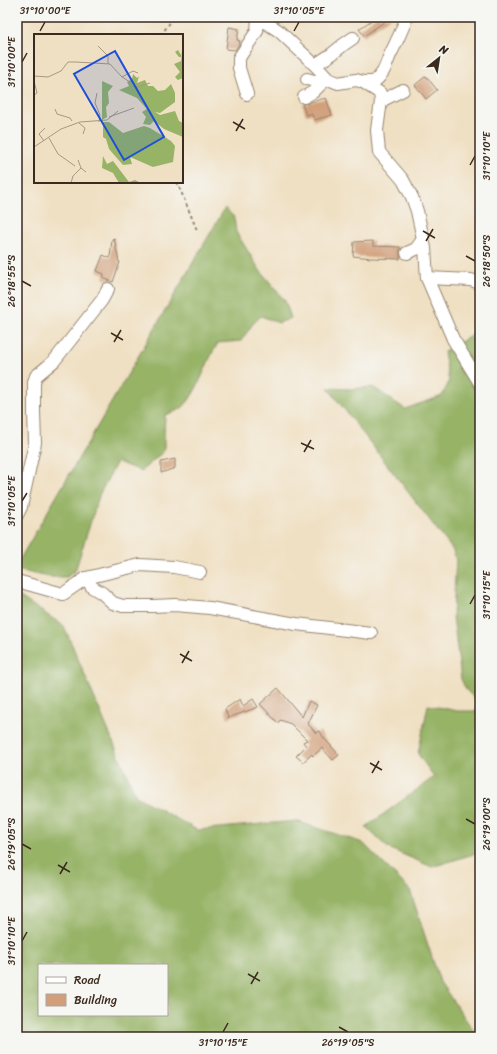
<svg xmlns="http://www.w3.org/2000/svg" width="497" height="1054" font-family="Sriracha,sans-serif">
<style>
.forest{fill:#96b366;stroke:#686e42;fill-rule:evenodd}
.building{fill:#d19f7a}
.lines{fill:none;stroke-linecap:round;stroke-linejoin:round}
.minor-casing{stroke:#968570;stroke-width:14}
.path{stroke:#968570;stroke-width:2;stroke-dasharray:3 3;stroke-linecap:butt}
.minor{stroke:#fff;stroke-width:12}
.ticks{fill:none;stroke:#3b2a1e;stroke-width:1.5}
.inset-road{fill:none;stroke:#a89781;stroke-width:1}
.view{fill:#1d4ed8;fill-opacity:0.15;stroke:#1d4ed8;stroke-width:2}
.inset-edge{fill:none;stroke:#3b2a1e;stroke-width:2}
.neatline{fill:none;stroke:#3b2a1e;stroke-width:1.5}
.ticks-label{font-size:10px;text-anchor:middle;fill:#3b2a1e}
</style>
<rect width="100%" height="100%" fill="#f6f6f2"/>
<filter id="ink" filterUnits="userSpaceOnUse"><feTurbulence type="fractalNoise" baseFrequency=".025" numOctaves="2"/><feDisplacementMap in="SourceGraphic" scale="8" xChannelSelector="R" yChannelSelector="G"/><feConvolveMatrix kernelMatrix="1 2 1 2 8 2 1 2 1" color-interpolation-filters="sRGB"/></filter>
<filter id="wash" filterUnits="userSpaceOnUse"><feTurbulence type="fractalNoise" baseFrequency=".012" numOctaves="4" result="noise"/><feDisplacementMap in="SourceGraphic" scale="16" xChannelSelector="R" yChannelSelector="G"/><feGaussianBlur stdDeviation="0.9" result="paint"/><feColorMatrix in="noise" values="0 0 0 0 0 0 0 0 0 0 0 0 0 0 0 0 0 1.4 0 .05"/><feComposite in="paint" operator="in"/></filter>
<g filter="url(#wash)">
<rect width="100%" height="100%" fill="#f0e0c3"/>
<!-- forest -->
<g class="forest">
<path d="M225 208 234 217 236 232 259 269 285 301 291 318 279 323 261 316 252 325 241 341 218 343C206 361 198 394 182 408 178 411 170 413 165 415L164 436V451L141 471 117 462 100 493 75 571 67 577H49L17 570V564Z"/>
<polygon points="477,332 480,335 480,704 466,690 461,679 453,616 456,558 452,549 328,388 350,389 373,387 405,409 442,396 449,382 444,352"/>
<path d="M17 595 64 626 136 796 197 830 296 821 363 843 410 890 440 982 478 1037H17ZM39 965H167V1015H39Z"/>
<polygon points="428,705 458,711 480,711 480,852 432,867 388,848 366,827 434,777 418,754"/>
</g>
<g id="blocks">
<!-- building -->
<g class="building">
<polygon points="376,17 391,17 364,36 359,29"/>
<polygon points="229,27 239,29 237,40 240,41 239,44 235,50 226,49"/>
<polygon points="426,76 437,90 426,99 415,85"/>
<polygon points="326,98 332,115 314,120 312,114 306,115 302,104 307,104 311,102"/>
<polygon points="114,238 119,262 120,262 113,282 103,278 104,274 97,271 103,255 110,258 112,239"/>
<polygon points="373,241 373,246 400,247 400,259 372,258 353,256 354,242"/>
<polygon points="175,459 175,468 161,473 161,462"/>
<polygon points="278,688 302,717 309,701 317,705 308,724 316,733 320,731 323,737 339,755 333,760 322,748 313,756 312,754 303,762 296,756 306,746 303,742 307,740 291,724 280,720 278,723 260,704"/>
<polygon points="240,699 243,706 253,699 258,707 228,718 225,709"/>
</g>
</g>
</g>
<g filter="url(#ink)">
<use href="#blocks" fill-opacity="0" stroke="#968570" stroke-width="1"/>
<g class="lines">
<!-- minor casing -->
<g class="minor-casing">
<g id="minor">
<polyline points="257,17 279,31 315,65 328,79 338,83 356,80 363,82 380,93 381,101 377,130 379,152 403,180 412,197 417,211 425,248 427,278 453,339 480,383"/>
<polyline points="315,65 332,54 343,45 353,38"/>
<polyline points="307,79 322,83 327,80"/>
<path d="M363 82H374C384 74 385 67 390 55 396 43 402 30 407 17"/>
<polyline points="247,94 239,68 239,58 257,31 258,18"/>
<polyline points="304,97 313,92 322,83"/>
<polyline points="381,101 403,90"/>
<polyline points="407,253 416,249 423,239"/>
<polyline points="427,278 471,280 480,283"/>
<polyline points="17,515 21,507 35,443 34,412 34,382 36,376 54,361 102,300 108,289"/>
<polyline points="86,578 92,587 102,593 113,603 123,606 153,606 175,605 210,608 296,624 371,633"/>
<polyline points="17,581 63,594 86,578 140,565 174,567 200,572"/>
</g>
</g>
<!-- path -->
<g class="path">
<polyline points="161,35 174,17"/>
<polyline points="177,182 197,230"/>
</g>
<!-- minor -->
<use href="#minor" class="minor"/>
</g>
</g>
<!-- ticks -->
<path class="ticks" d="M40 31 45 22M294 31 299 22M22 62 27 53M233 122 245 129M236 131 243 119M470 165 475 156M423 231 435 238M426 241 433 229M466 256 475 261M22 281 31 286M111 333 123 340M114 342 121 330M301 443 314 449M304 452 311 440M22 501 27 493M470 604 475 595M180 654 192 661M182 663 189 651M370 763 382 770M372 773 379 761M466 819 475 824M22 844 31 849M58 865 70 872M60 874 67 862M22 941 27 932M248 974 260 981M251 984 258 972M339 1027 348 1032M223 1032 228 1023"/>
<!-- overview -->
<g transform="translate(34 34)">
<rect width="149" height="149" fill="#f0e0c3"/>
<path d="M147 15 149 44 144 46 141 43 146 38 140 30 147 27V23H145L141 18 144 16 147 21ZM99 40 103 44 105 42 103 49 111 46 114 52H119L124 57 131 56 137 50 141 59V68L126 79 121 78 126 81 141 77 145 87 149 89V103L130 95 120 87 116 91 109 90 112 83 108 78 113 75 103 64 85 56 95 52 93 48 98 45ZM68 47 79 52 74 58 75 69 72 73 73 83 68 86ZM69 88H75L89 99 110 92 116 94 137 107 141 112 139 128 119 133 96 123 98 130 89 131 75 115 72 105 69 103ZM69 122 73 130 79 127 95 148 101 146 107 149H85L79 139 68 134Z" fill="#96b366"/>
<path class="inset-road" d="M64 12 74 22V30M0 42 14 43 27 37 34 28H42L76 30 88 43 104 53 116 49M88 43 99 37 104 39M0 47 3 59 0 61M63 59 61 69 66 81 65 88M21 75 23 80 36 84 38 87M75 83 100 74M45 89 51 94 49 100M15 104 24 120 41 132M10 107 5 100 11 94M0 113 27 95 46 88 73 86 84 77M44 126 47 134 52 138M37 149 39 142 47 134"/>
<path class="view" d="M81 17 130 103 90 126 40 40Z"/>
<rect width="149" height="149" class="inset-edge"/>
</g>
<!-- margin -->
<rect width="497" height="1054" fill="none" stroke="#f6f6f2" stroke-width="44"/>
<!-- legend -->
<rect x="38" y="964" width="130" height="52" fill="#f6f6f2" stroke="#aba49d"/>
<rect x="46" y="977" width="20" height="6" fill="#ffffff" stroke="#aba49d"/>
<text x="74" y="984" font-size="12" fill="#3b2a1e">Road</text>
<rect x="46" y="994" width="20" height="12" fill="#d19f7a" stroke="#aba49d"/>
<text x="74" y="1004" font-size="12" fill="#3b2a1e">Building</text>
<!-- north arrow -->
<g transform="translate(439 58) rotate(30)" stroke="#f6f6f2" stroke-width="3" paint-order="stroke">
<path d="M0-3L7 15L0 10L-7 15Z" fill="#3b2a1e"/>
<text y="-6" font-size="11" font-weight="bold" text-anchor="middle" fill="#3b2a1e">N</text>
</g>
<rect x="22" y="22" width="453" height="1010" class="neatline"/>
<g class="ticks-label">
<text x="45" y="14">31°10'00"E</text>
<text x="299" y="14">31°10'05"E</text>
<text transform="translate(11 62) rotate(-90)" y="4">31°10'00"E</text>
<text transform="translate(486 156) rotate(-90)" y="4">31°10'10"E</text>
<text transform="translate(486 261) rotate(-90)" y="4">26°18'50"S</text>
<text transform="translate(11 281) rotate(-90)" y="4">26°18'55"S</text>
<text transform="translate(11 501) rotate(-90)" y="4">31°10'05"E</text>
<text transform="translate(486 595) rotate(-90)" y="4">31°10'15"E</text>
<text transform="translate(486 824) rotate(-90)" y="4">26°19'00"S</text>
<text transform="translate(11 844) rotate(-90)" y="4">26°19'05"S</text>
<text transform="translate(11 941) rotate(-90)" y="4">31°10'10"E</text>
<text x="223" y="1046">31°10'15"E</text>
<text x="348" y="1046">26°19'05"S</text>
</g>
</svg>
